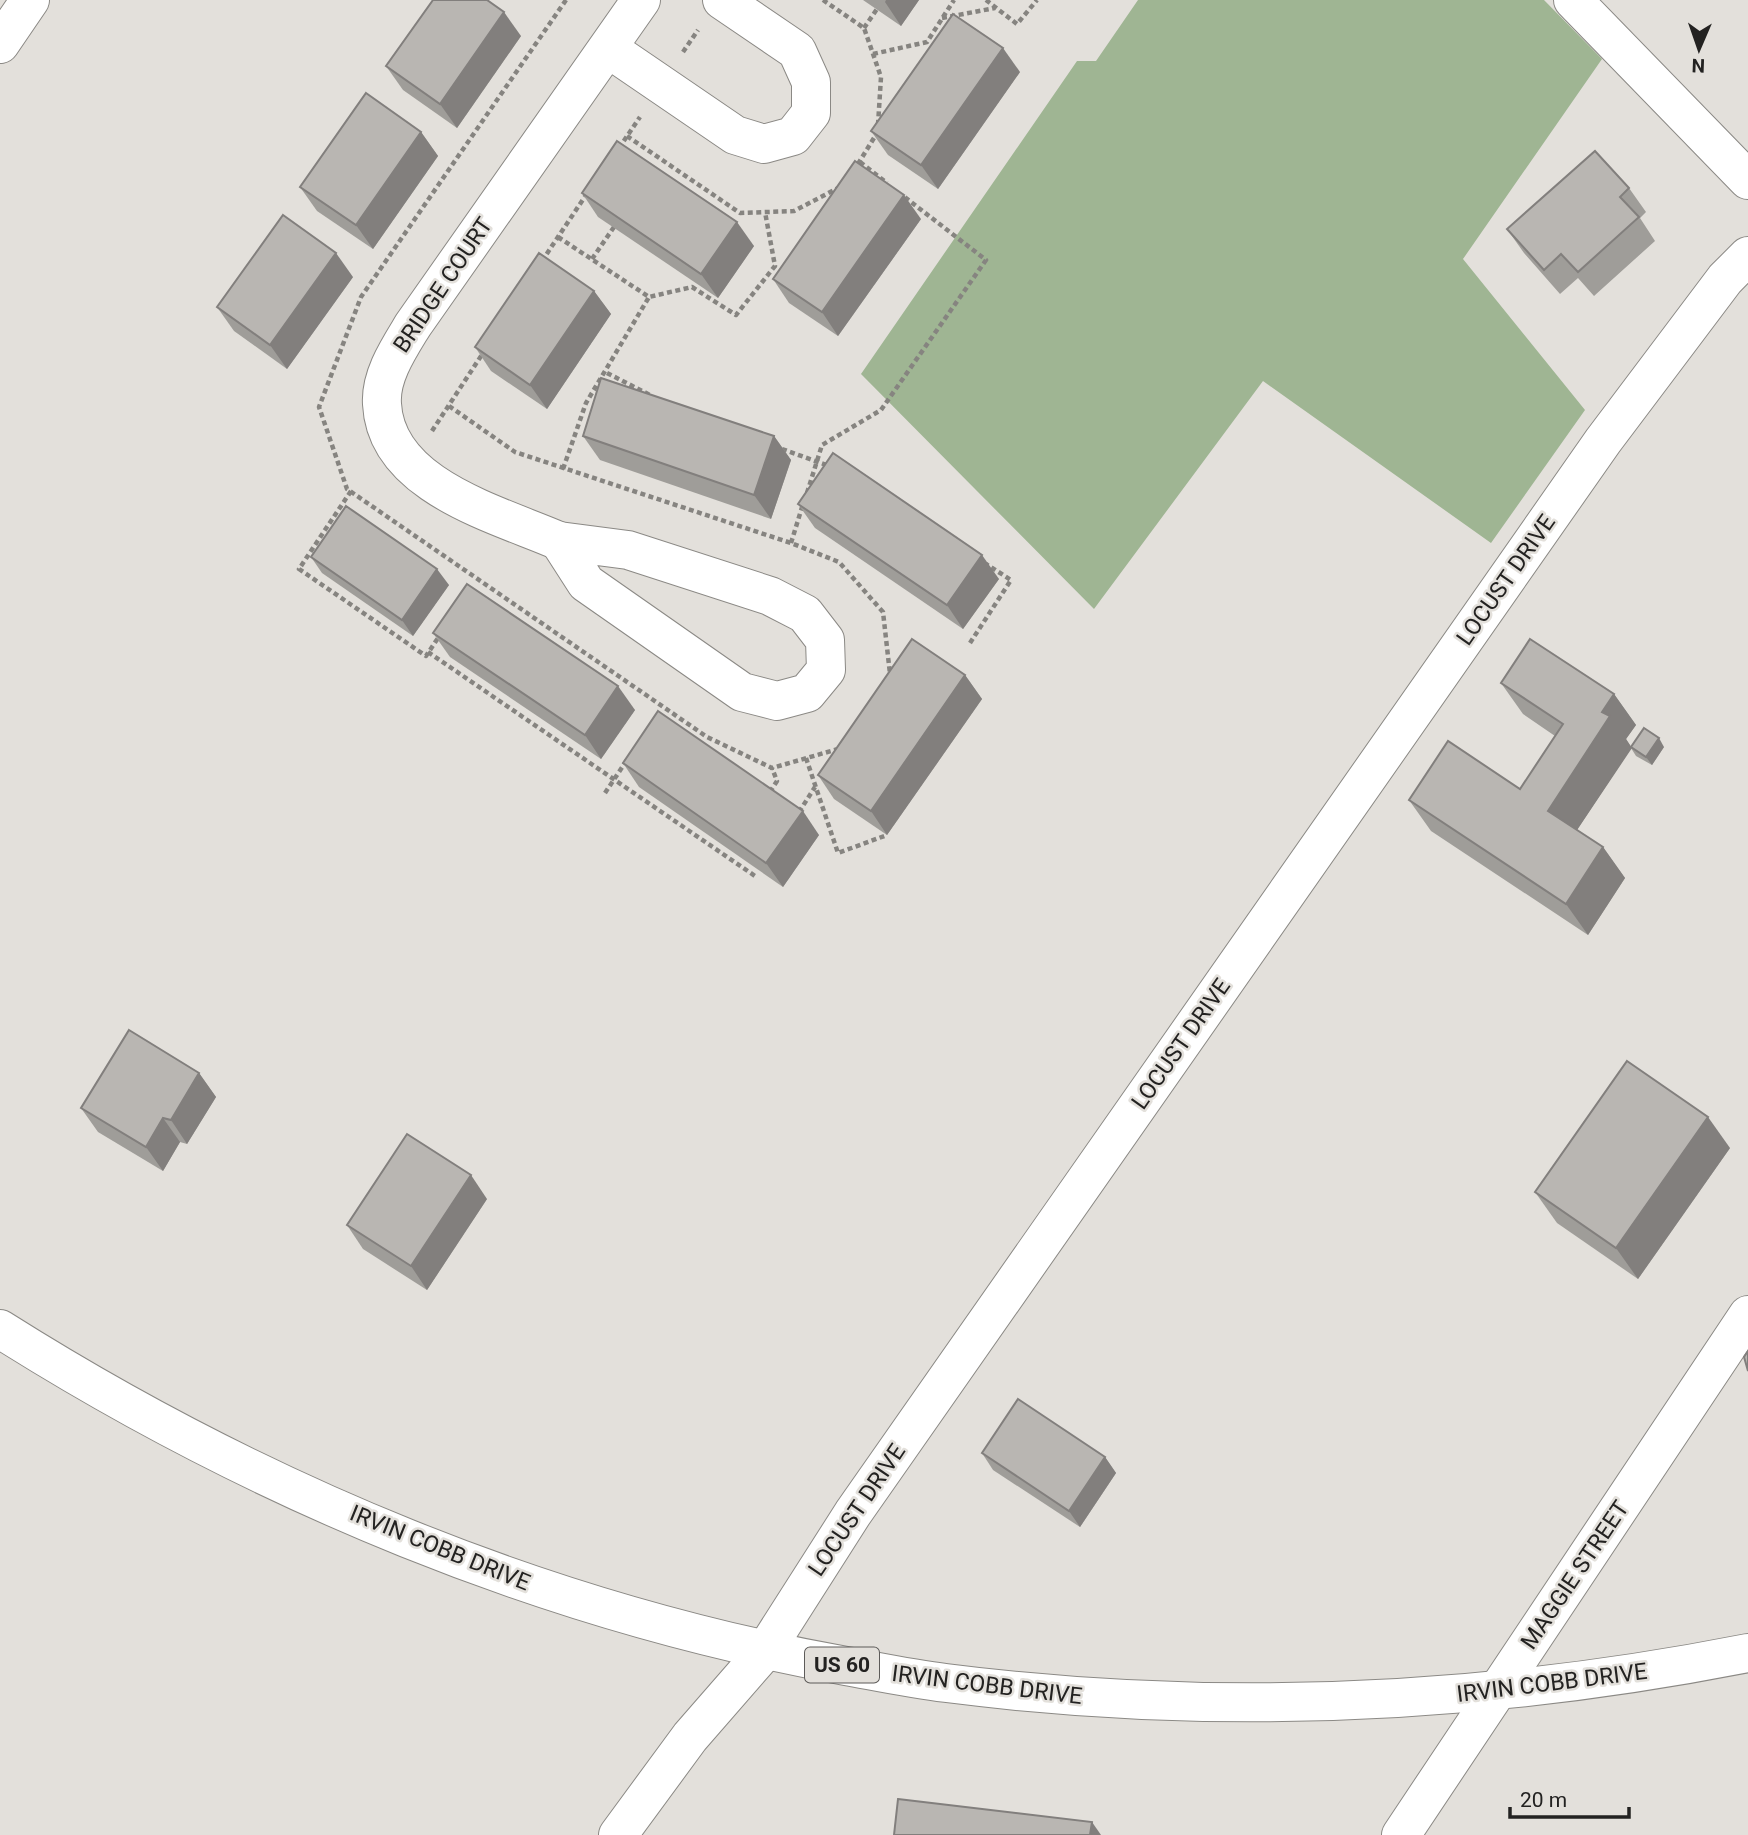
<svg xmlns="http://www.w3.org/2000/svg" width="1748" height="1835" font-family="Roboto,sans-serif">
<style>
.green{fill:#9fb593}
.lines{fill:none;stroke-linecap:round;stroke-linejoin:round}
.street-casing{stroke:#8b8985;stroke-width:40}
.secondary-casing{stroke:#8b8985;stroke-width:40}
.primary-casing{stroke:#8b8985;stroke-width:40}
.path{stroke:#868480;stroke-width:4.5;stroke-dasharray:5 3.5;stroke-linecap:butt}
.street{stroke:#fff;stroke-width:38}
.secondary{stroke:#fff;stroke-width:38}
.primary{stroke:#fff;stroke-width:38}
.wall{fill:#9f9d99}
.shaded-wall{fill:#827f7d}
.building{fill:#b9b6b2;stroke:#827f7d;stroke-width:2}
.labels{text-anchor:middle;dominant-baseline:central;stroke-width:5;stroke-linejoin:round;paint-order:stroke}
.shield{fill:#e3e0db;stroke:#5d5b59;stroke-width:2}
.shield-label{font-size:21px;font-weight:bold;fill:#232221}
.street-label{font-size:23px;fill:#232221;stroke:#e3e0db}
</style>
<rect width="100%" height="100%" fill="#e3e0db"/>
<!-- green -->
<polygon class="green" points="1138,0 1544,0 1602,59 1463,259 1585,410 1491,543 1263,381 1094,609 861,374 1077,61 1096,61"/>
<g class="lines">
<!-- street casing -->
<g class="street-casing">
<g id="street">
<polyline points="0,44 30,0"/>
<polyline points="609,49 735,135 764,144 793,136 811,113 811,82 797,51 722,0"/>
<path d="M559 541C497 514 386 486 382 404 380 376 399 348 413 325L641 0"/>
<polygon points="559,541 628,550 770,596 805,614 825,640 826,670 807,693 777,701 742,692 586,583"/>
<polyline points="618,1835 690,1737 765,1651 853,1513 1603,441 1725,279 1748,256"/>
<polyline points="1401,1835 1748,1315"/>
</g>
</g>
<!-- secondary casing -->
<g class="secondary-casing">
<polyline id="secondary" points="1573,0 1748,180"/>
</g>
<!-- primary casing -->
<g class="primary-casing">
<path id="primary" d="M0 1329C258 1492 546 1612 846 1666 879 1672 912 1679 946 1683 1213 1717 1484 1705 1748 1653"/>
</g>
<!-- path -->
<g class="path">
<polyline points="566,0 361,297 319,407 347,489 707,737 772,768 838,749"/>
<polyline points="823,0 864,28 881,77 878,125"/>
<polyline points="986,0 1017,24 1037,0"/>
<polyline points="942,18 995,8"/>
<polyline points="864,28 877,9"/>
<polyline points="683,52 698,30"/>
<polyline points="873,54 927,42 954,0"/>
<polyline points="627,136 740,213 794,211 840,187"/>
<polyline points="619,148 640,117"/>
<polyline points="860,162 887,183"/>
<polyline points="858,164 877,133"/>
<polyline points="558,237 649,297 692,287 736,315 775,266 765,212"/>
<polyline points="592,259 614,227"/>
<polyline points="542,261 588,192"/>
<polyline points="607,373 650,395"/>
<polyline points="449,406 515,452 791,543 839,562 883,612 890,674"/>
<polyline points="432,431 483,353"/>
<polyline points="782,449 829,466"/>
<polyline points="563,469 586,403 649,297"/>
<polyline points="351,491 299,569 426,656 440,635"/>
<polyline points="807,493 822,445 881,410 986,260 902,195"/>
<polyline points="791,543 803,504"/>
<polyline points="970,643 1011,580 986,564"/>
<polyline points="428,652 755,876"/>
<polyline points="806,758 838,853 887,835"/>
<polyline points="770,792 777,781 772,768"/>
<polyline points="605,793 627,760"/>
<polyline points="799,812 815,787"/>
</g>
<!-- street -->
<use href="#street" class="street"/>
<!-- secondary -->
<use href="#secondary" class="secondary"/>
<!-- primary -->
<use href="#primary" class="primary"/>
</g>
<!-- wall -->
<g class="wall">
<polygon points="863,0 919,0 901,26"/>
<polygon points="521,36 457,128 403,90 386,66"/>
<polygon points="1020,72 938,189 888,155 871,131"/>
<polygon points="421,132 438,156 373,249 317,211 300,187"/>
<polygon points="1629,188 1646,212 1640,218 1655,241 1594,296 1578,278 1560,294 1524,253 1507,229"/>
<polygon points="582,193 754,246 718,298 598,217"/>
<polygon points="921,219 838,336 789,303 773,279"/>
<polygon points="353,277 287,369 234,331 217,307"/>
<polygon points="594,291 611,314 547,409 491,371 475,347"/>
<polygon points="583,436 774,436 791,460 771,519 600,460"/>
<polygon points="798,504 999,579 963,629 815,528"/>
<polygon points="311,557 449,585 413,636 322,573"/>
<polygon points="433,633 635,710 601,759 450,657"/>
<polygon points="965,675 982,699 887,835 834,799 818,775"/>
<polygon points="1501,683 1614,694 1636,725 1626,739 1631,747 1664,747 1652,765 1636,756 1631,748 1577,830 1603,847 1625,878 1588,935 1431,831 1409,800 1520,789 1555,736 1523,714"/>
<polygon points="623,763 819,835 783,887 639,787"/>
<polygon points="199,1073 216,1097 187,1144 180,1142 163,1171 98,1132 81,1108"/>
<polygon points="1730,1148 1638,1279 1557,1223 1535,1192"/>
<polygon points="487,1199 427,1290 363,1249 347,1225"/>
<polygon points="982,1453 1105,1457 1116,1473 1080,1527 993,1470"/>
</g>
<!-- shaded-wall -->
<g class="shaded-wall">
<polygon points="886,0 919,0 901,26 885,2"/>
<polygon points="504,12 521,36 457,128 440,104"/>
<polygon points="1003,48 1020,72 938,189 921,165"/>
<polygon points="421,132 438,156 373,249 356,225"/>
<polygon points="904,195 921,219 838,336 822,312"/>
<polygon points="737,222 754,246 718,298 701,274"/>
<polygon points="336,253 353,277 287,369 270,345"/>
<polygon points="594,291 611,314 547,409 530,385"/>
<polygon points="774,436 791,460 771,519 754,495"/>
<polygon points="982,555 999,579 963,629 947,605"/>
<polygon points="437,569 449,585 413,636 402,620"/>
<polygon points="965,675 982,699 887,835 871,811"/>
<polygon points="618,686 635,710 601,759 585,735"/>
<polygon points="1614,694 1636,725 1626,739 1632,748 1569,842 1548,811 1602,712"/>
<polygon points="1659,738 1664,747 1652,765 1646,757"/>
<polygon points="803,811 819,835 783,887 766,863"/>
<polygon points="1603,847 1625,878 1588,935 1566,904"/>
<polygon points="199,1073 216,1097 187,1144 171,1120"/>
<polygon points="1708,1117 1730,1148 1638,1279 1616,1248"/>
<polygon points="163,1118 180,1142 163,1171 146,1147"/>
<polygon points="471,1175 487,1199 427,1290 411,1266"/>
<polygon points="1105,1457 1116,1473 1080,1527 1069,1511"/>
<polygon points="1092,1822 1101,1835 1090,1835"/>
</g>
<!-- building -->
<g class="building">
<polygon points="433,0 487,0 504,12 440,104 386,66"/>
<polygon points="953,14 1003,48 921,165 871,131"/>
<polygon points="366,93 421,132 356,225 300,187"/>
<polygon points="617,141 737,222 701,274 582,193"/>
<polygon points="1595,151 1629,188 1620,197 1639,217 1578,272 1561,254 1544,270 1507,229"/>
<polygon points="855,161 904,195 822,312 773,279"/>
<polygon points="283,215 336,253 270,345 217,307"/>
<polygon points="539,253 594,291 530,385 475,347"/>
<polygon points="601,378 774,436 754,495 583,436"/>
<polygon points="833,453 982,555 947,605 798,504"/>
<polygon points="346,506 437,569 402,620 311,557"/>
<polygon points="467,584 618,686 585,735 433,633"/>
<polygon points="912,639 965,675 871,811 818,775"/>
<polygon points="1530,639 1614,694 1602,712 1610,716 1548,811 1603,847 1566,904 1409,800 1448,741 1520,789 1563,724 1501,683"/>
<polygon points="658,711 803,811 766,863 623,763"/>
<polygon points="1644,728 1659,738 1646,757 1631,747"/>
<polygon points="129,1030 199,1073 171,1120 163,1118 146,1147 81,1108"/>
<polygon points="1627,1061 1708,1117 1616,1248 1535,1192"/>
<polygon points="407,1134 471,1175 411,1266 347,1225"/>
<polygon points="1748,1351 1748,1371 1744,1357"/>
<polygon points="1018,1399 1105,1457 1069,1511 982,1453"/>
<polygon points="898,1799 1092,1822 1090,1835 894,1835"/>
</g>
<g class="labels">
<!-- shield labels -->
<rect class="shield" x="805" y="1647.5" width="74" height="35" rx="5"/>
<g class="shield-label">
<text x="842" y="1665">US 60</text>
</g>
<!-- street labels -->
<g class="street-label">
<text transform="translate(443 285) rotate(-56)">BRIDGE COURT</text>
<text transform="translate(1506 580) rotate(-55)">LOCUST DRIVE</text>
<text transform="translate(1181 1044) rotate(-55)">LOCUST DRIVE</text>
<text transform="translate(857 1510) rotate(-56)">LOCUST DRIVE</text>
<text transform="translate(440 1548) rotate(22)">IRVIN COBB DRIVE</text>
<text transform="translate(1575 1575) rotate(-56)">MAGGIE STREET</text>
<text transform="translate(1552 1683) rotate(-7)">IRVIN COBB DRIVE</text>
<text transform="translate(987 1685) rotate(7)">IRVIN COBB DRIVE</text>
</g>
</g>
<!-- north arrow -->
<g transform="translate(1699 49) rotate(182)" stroke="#e3e0db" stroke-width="5" paint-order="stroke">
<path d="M0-5L12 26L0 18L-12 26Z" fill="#232221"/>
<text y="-10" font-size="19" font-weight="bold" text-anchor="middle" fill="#232221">N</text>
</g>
<!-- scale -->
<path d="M1510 1807v10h119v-10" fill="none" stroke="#232221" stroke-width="3.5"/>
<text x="1520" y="1807" font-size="21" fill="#232221" stroke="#e3e0db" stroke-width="5" paint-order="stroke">20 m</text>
</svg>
